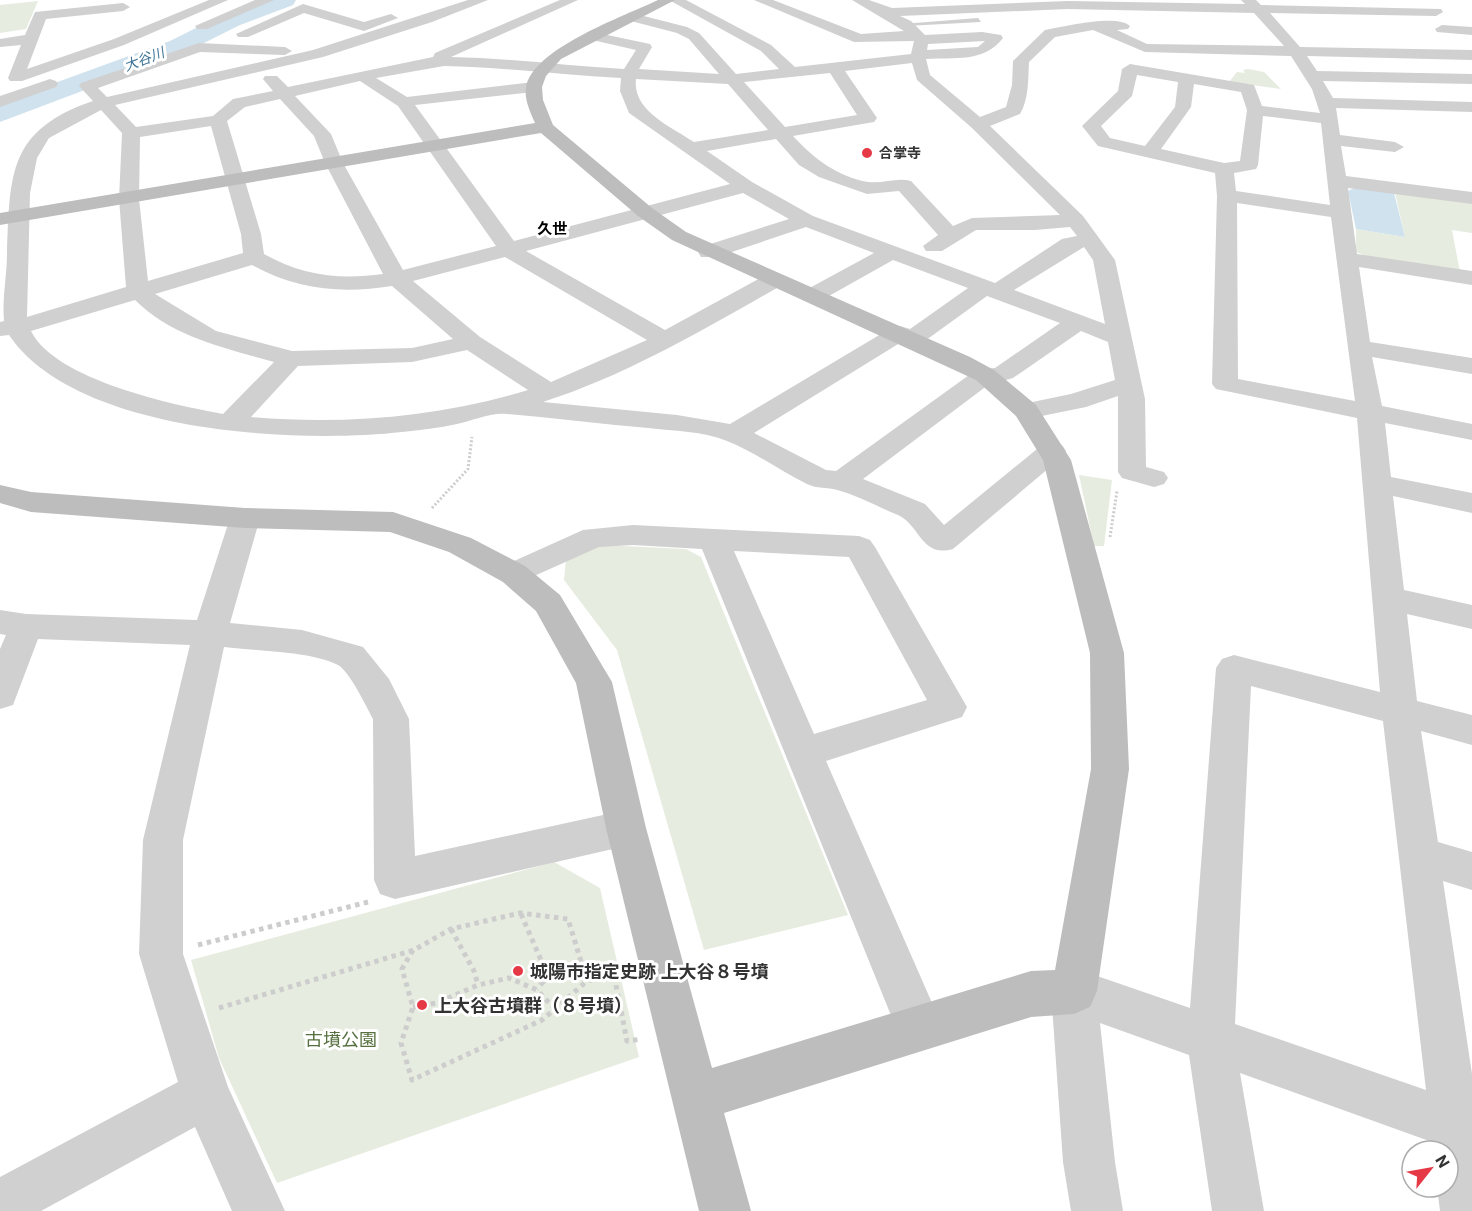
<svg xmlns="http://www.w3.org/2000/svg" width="1472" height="1211" font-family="Roboto,'Noto Sans JP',sans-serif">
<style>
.green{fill:#e6ecdf}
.water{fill:#cfe2ee}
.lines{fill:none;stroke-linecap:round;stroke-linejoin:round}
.river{fill:#cfe2ee;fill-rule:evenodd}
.path-far1{stroke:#cdcdcd;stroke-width:3;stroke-dasharray:2 2;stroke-linecap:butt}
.path{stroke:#cdcdcd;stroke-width:5;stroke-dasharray:4.5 4.5;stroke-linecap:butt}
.lane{fill:#d0d0d0;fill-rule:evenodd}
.street{fill:#d0d0d0;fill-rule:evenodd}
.secondary{fill:#bdbdbd;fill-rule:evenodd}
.poi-dot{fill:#e63946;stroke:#fff;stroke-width:2}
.labels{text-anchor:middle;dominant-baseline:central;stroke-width:6;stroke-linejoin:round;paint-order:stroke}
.far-water-label{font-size:14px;font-style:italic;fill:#3f7597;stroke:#fff}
.far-poi-label{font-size:14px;font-weight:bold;fill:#333;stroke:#fff;text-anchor:start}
.far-quarter-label{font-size:15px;font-weight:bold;fill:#000;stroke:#fff}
.near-poi-label{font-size:18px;font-weight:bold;fill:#333;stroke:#fff;text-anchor:start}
.near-park-label{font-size:18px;fill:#56703f;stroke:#fff}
</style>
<rect width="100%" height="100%" fill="#fff"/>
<!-- green -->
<g class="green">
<polygon points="38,1 26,29 0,33 0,5"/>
<polygon points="1248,69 1264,72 1281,89 1229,82 1237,72 1245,73 1243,70"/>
<polygon points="1395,193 1472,202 1472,233 1452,230 1460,272 1371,258 1356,252 1356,229 1405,237"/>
<polygon points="1079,475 1112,480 1104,546 1094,546"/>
<polygon points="602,545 686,549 701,557 848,915 704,950 617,650 564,580 566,558"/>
<polygon points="554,862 600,888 639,1057 277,1183 219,1058 191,960"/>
</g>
<!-- water -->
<polygon class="water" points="1356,187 1394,193 1405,237 1356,229 1348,191"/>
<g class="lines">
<!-- river -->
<polygon class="river" points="263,0 296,0 293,5 240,25 188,51 0,122 0,103 170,41 222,15"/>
<!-- path-far1 -->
<g class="path-far1">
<polyline points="432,508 468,469 472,437"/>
<polyline points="1110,537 1117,491"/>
</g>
<!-- path -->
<g class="path">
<polyline points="521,914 541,960 543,982 537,989"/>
<polyline points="451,929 474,971 478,985"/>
<polyline points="198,945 368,902"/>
<polyline points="413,950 402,969 413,1007 401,1043 412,1080 542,1020 587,981"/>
<polyline points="413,1007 437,1003 478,985 509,978 537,990 555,1009"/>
<polyline points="219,1008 414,950 451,929 520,913 568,919 587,981 614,975 627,1041 642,1039"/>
</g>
<!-- lane -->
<polygon class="lane" points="978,18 981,22 906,26 902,24"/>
<!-- street -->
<g class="street">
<polygon points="209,0 228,0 124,45 22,81 10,81 8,78 21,45 0,47 0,39 25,35 35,12 123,3 130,7 123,11 46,19 27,69 114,39"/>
<polygon points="255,0 274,0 207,29 197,29 195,26"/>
<path d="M468 0H488L432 22 323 57 115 105 136 127 213 116 233 99 273 91 263 79 265 76H277L288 87 433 57 435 53 560 0H578L451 57C509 58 566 66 624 69L636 50 588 39 586 36 588 33 593 32 650 44 652 47 639 69 719 74 689 39 677 33 627 20 625 17 632 13 687 27 699 33 736 74 779 69 761 51 669 0H686L771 45 795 67 911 54 914 41 854 42 754 0H773L861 34 904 31 852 0H869L892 8 1068 1 1245 4 1241 0H1256L1261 5 1441 9 1443 12 1436 16 1270 13 1300 47 1472 50V60L1307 56 1317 71 1472 74V84L1323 81 1333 98 1472 102V112L1336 108 1340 135 1395 142 1404 147 1395 152 1341 146 1346 176 1472 192V204L1348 188 1357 254 1472 271V285L1359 267 1370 342 1472 358V374L1372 357 1382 406 1472 424V440L1385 423 1391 477 1472 493V513L1393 496 1404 590 1472 605V629L1407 614 1417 701 1472 715V745L1421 731 1438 842 1472 852V890L1443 881 1472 1074V1211H1440L1437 1187H1448V1151H1433L1432 1142 1240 1073 1264 1211H1212L1189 1055 1100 1023 1115 1162 1123 1211H1071L1063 1162 1051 991 1058 975 1074 968 1190 1008 1216 668 1222 659 1234 655 1380 692 1357 418 1216 389 1212 384 1217 196 1215 173 1098 146 1082 126 1118 91 1122 69 1130 64 1254 85 1262 106 1320 113 1312 89 1291 56 1145 52 1093 30 1055 37 1029 62C1028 79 1029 99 1020 114L990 126 1083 216 1115 260 1145 399 1146 467 1164 472 1168 478 1164 484 1154 487 1122 478 1118 472V396L1086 407 1027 419 1018 417 1014 411 1018 405 1071 394 1115 380 1108 342 1081 331 1013 378 988 385 863 479 925 504 944 525 1042 445 1052 442 1062 445 1066 451 1062 457 953 549C921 558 921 526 898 515 878 507 857 495 837 490 827 487 817 489 807 484 780 471 755 452 727 441 704 431 673 431 648 428 601 424 553 418 507 414 491 412 472 421 457 424 439 428 420 430 402 432 295 444 75 433 9 335L0 336V322L4 321C2 298 7 276 7 253 10 174 8 130 93 101L79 86 81 83 199 43 285 47 292 51 285 55 200 52 98 88 107 97 313 50ZM1068 9 1254 13 1284 46 1147 44 1117 30 1128 29 1130 26C1118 14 1067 26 1050 29L1045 30 1013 61 1012 85 1006 107 980 117 930 75 926 59C955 57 984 63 1003 38L1001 35 982 32 925 35 911 21 900 16ZM985 41 978 47 927 50 928 44ZM912 63 917 80 972 128 1060 215 972 218 953 226 911 181C897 177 883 184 868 182 838 177 813 158 793 136L874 122 877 118 845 71ZM444 66C503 67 561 75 621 78L620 91 629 113 730 184 514 241 415 105 534 92 542 87 534 82 407 97 376 78ZM830 73 857 115 785 127 744 82ZM1137 75 1178 82 1175 107 1145 146 1110 138 1101 126 1132 96ZM636 79 728 84 768 130 694 142C672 127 632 111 636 79ZM360 81 398 106 496 246 403 270 343 163 331 134 295 96ZM1194 84 1241 92 1247 110 1240 161 1224 163 1161 149 1191 107ZM280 99 314 136 325 163 383 274C340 280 303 276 264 254L261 234 227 121 245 107ZM101 110 122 133 119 199 126 287 27 317 30 193 37 158 49 138ZM1263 116 1321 123 1330 205 1236 191 1234 173 1256 169 1258 165ZM211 126 241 234 243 253 148 281 139 199 140 137ZM776 139 799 165 819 177 867 194 899 191 938 235 923 246 926 251H942L976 230H1035L1070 227 1077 236 1062 239 995 283 813 216 752 182 707 151ZM743 193 789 219 701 247 698 252 701 257H717L806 227 874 253 804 291 801 296 804 301H820L893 260 968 288 910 329 900 326 891 328 730 424 677 415 543 402C627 375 705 329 782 285L785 280 782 275H766L665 330 526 251ZM1237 203 1331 217 1355 401 1238 379ZM1084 247 1093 260 1105 324 1014 290ZM505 257 647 340 551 382 480 337 413 281ZM252 265C296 290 342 294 392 286L453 339 412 348 292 351 216 331 155 294ZM987 296 1060 323 995 368 976 370 836 471 826 470 754 433 903 341 913 345 922 343ZM135 300C172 337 225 348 274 362L223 414C174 405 55 380 31 331ZM467 350 528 390C438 417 345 425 251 417L298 366 412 362ZM1251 686 1383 721 1426 1090 1235 1024Z"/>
<polygon points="303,4 364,22 391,14 398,18 364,31 304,13 248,37 238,37 236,34"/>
<polygon points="1442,25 1472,27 1472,35 1437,32 1435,29"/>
<polygon points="50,79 56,81 58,84 56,87 0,107 0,96"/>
<path d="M245 508 256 511 260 518 230 623 302 630 363 647 389 679 409 719 415 856 626 810 640 816 646 828 640 840 626 846 395 899 380 894 374 880 373 719C366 706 350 672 338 665 311 651 255 651 224 647L183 840V954L228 1087 285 1211H232L195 1127 41 1211H0V1177L178 1082 139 954 143 840 190 645 38 639 13 705 0 709V649L6 635 0 634V610L26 614 197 620 230 518 234 511Z"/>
<path d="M633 525 859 536 870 540 875 547 967 707 962 717 826 761 943 1028 937 1045 920 1051 903 1045 702 549 633 545 599 547 514 585 503 582 498 574 503 566 583 530ZM734 551 849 557 927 700 814 734Z"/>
</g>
<!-- secondary -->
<path class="secondary" d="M658 0H675L561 59 546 76 542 87 543 100 553 125 652 208 686 232 970 357 994 370 1036 405 1071 460 1124 653 1129 769 1097 991 1090 1007 1074 1014 1031 1017 724 1113 751 1211H699L606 828 576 683 536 611 503 582 449 552 390 532 245 528 31 512 0 503V485L31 492 245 508 393 512 471 538 525 566 560 595 612 682 646 828 712 1068 1031 971 1055 970 1091 769 1090 653 1043 460 1016 416 976 380 672 240 638 216 541 133 0 225V213L535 123C531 113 524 100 526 88 531 49 625 16 658 0Z"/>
</g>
<!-- markers -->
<g class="poi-dot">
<circle cx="867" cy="153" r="6"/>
<circle cx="518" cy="971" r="6"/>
<circle cx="422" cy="1005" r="6"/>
</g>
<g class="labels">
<!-- far-water labels -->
<g class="far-water-label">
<text transform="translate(144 59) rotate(-21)">大谷川</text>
</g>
<!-- far-poi labels -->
<g class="far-poi-label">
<text x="879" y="153">合掌寺</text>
</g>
<!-- far-quarter labels -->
<g class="far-quarter-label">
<text x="552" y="229">久世</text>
</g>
<!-- near-poi labels -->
<g class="near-poi-label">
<text x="530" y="971">城陽市指定史跡 上大谷８号墳</text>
<text x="434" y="1005">上大谷古墳群（８号墳）</text>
</g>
<!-- near-park labels -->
<g class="near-park-label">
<text x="341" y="1039">古墳公園</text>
</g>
</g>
<!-- north arrow -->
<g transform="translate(1430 1169) rotate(59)"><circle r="28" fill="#ffffff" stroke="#adadad" stroke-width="1.5"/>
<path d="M0-4.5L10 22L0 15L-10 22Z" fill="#e63946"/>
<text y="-9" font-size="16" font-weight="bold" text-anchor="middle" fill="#333333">N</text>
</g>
</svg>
